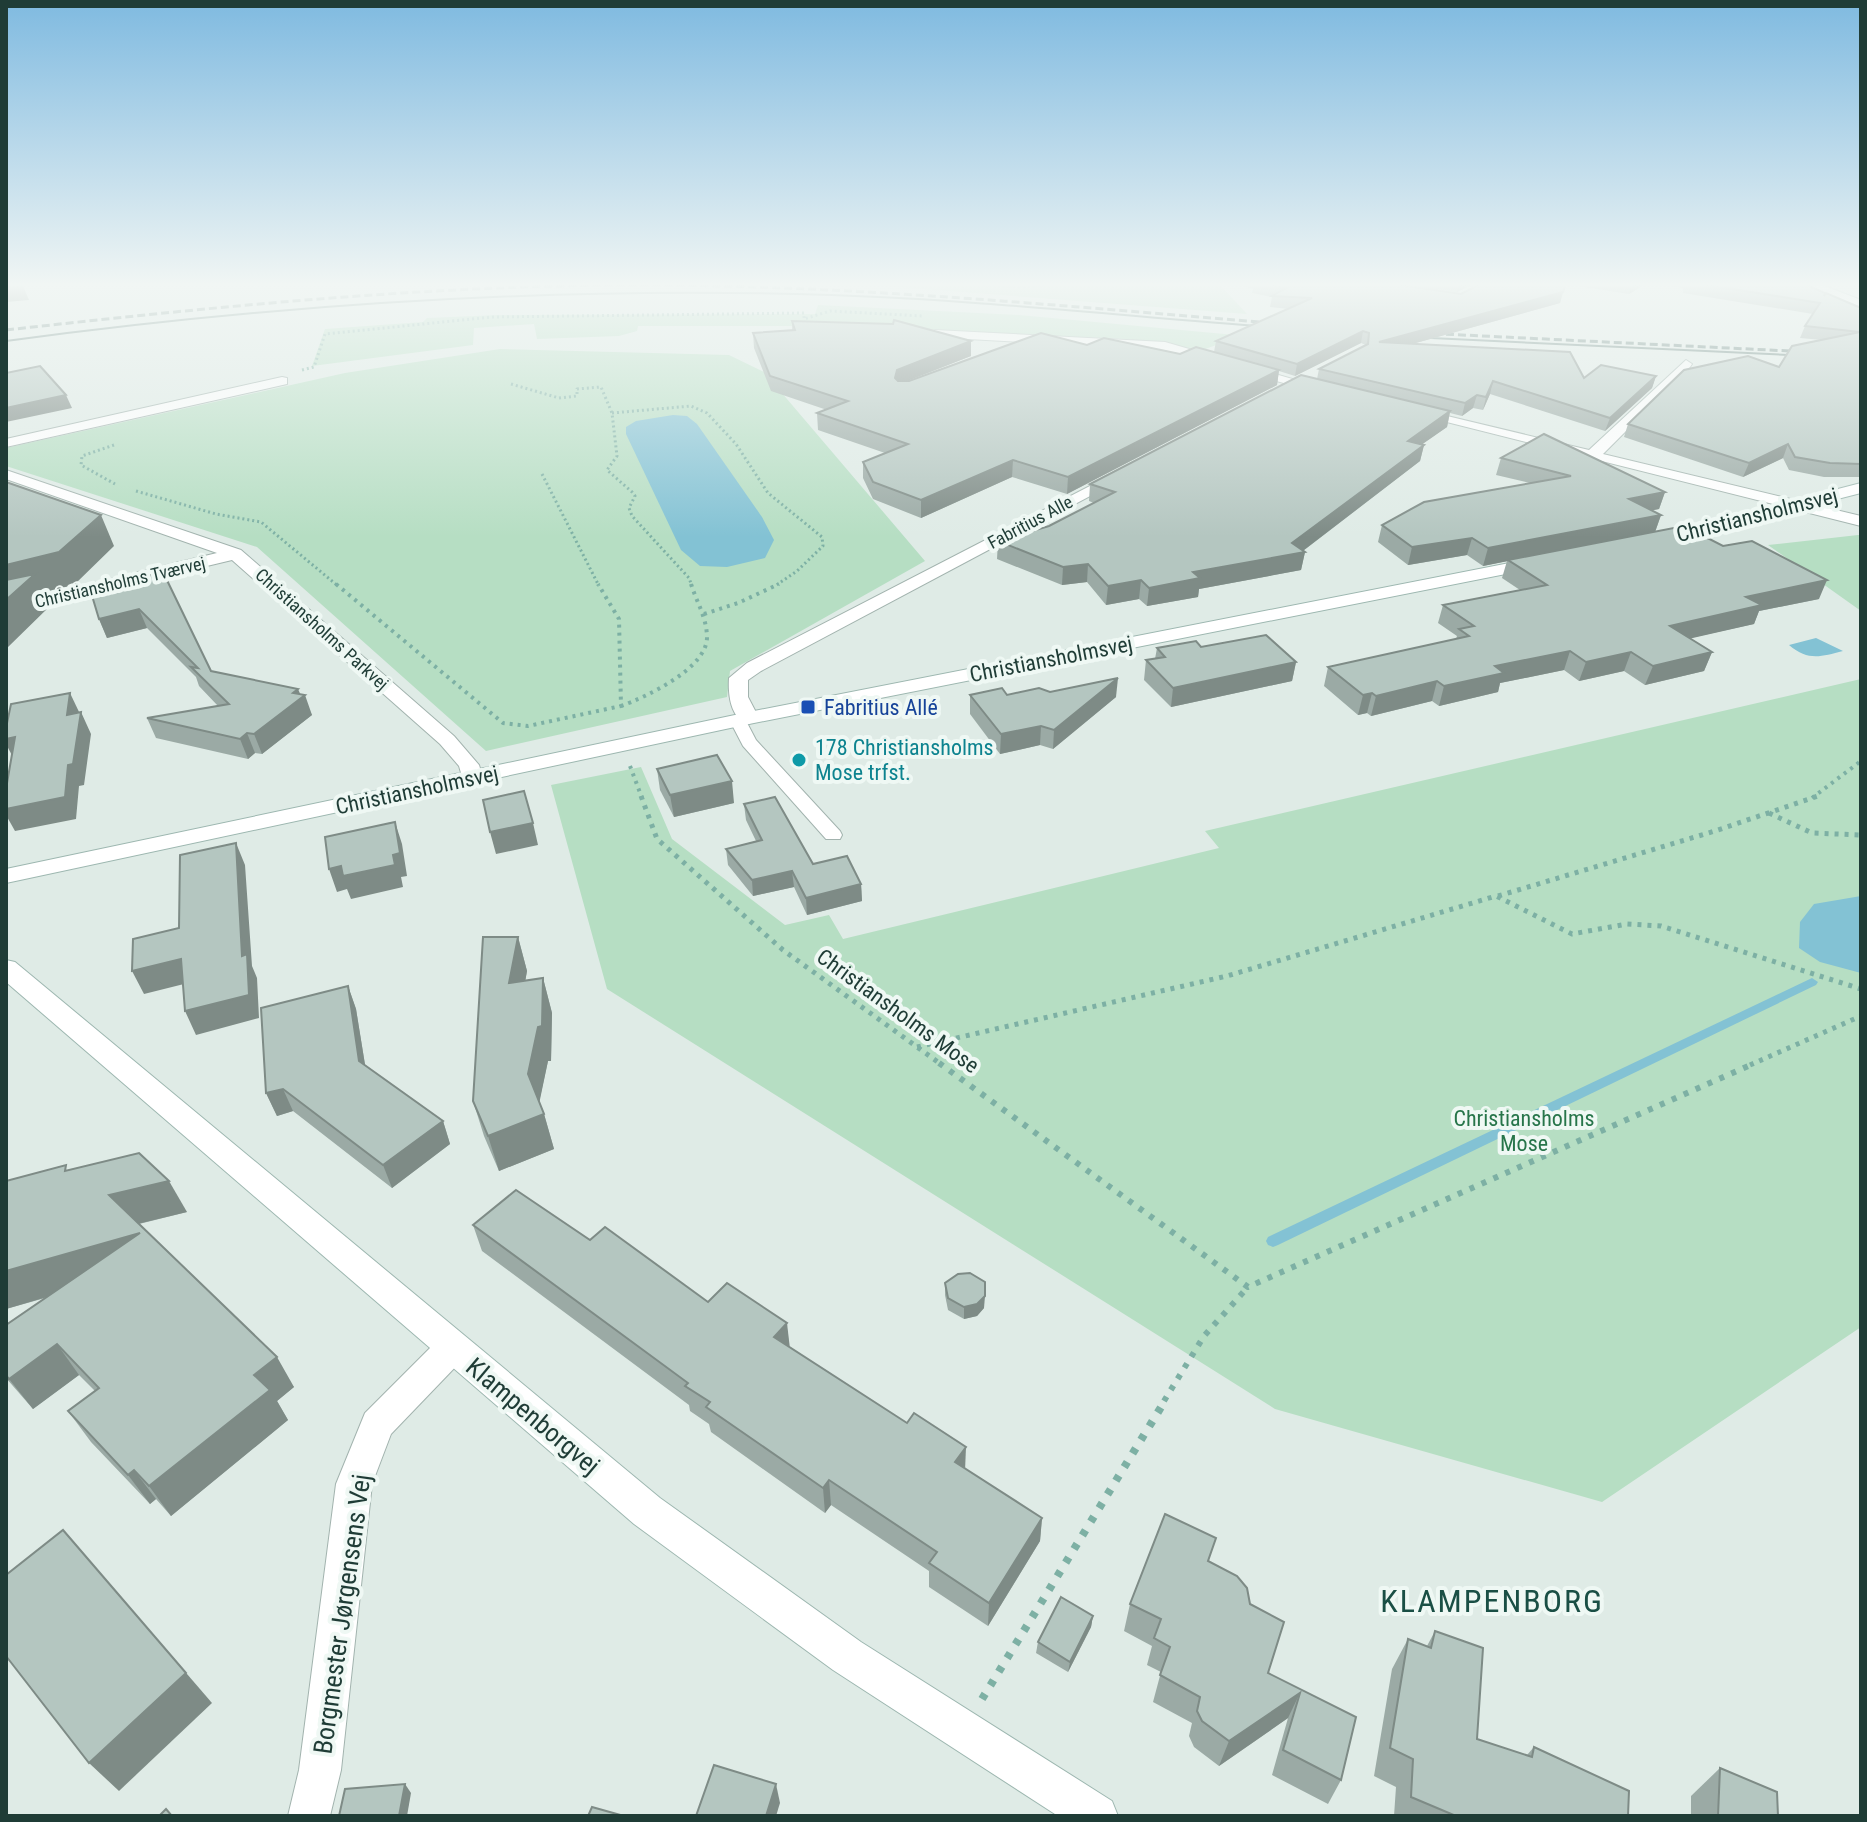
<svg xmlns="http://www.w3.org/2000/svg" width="1867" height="1822" font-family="'Roboto Condensed',sans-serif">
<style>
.green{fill:#b6dec3}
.water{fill:#83c2d4}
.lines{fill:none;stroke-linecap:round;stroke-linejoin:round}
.stream{fill:#83c2d4;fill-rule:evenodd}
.lane-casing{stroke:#a2b3ae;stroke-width:2}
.street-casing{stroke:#a2b3ae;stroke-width:2}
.secondary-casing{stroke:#9db7b0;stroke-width:2}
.path-far4{stroke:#7db0a4;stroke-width:3;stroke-dasharray:2 3;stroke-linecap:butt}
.path-far3{stroke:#7db0a4;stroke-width:4;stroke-dasharray:3 5;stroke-linecap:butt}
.path-far2{stroke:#7db0a4;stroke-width:5;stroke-dasharray:4 6;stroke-linecap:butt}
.path-far1{stroke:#7db0a4;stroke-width:6;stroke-dasharray:5 8;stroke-linecap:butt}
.path{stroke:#7db0a4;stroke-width:8;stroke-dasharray:6 10;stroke-linecap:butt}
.lane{fill:#fff;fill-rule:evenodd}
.street{fill:#fff;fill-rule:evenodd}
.secondary{fill:#fff;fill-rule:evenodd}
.tram{stroke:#597872;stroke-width:2}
.rail{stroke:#597872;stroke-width:3;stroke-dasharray:8 4;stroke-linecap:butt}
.wall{fill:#9baaa5}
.shaded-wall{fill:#7e8b86}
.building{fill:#b4c6c0;stroke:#7e8b86;stroke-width:2}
.transit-dot{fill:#1a4fb4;stroke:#eff8f4;stroke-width:3}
.culture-dot{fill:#0f9aa8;stroke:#eff8f4;stroke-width:3}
.labels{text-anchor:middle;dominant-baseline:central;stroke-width:8;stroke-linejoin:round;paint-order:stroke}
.far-street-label{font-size:18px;fill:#1f3c36;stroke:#eff8f4}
.street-label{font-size:22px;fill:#1f3c36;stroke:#eff8f4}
.transit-label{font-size:22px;fill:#164399;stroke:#eff8f4;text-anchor:start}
.culture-label{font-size:22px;fill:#0d838f;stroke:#eff8f4;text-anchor:start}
.park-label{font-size:22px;fill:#27754a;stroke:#eff8f4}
.near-street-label{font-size:26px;fill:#1f3c36;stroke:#eff8f4}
.near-quarter-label{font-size:32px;letter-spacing:2px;fill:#1a4f45;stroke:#eff8f4}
</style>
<rect width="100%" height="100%" fill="#dfebe6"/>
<!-- green -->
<g class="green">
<polygon points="833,282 1226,282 1220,285 1247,314"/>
<polygon points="818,305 1019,315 1257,337 1227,341 1200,351 1127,339 798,326 638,326 637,331 619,336 537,339 534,324 474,328 473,345 312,366 325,329 423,322 427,318 498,315 815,314"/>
<polygon points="500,349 729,355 764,372 925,561 730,671 727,697 486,751 257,547 6,466 6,448 345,373"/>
<polygon points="1861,535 1861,611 1768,545 1858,535"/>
<polygon points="1861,679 1861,1327 1602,1502 1275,1409 607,989 551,785 641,767 672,839 785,925 829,915 843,939 1219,848 1205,831"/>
</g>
<!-- water -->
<g class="water">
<polygon points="673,415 687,416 697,424 762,517 774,540 765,558 727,567 700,566 681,550 626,434 626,427 636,421"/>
<path d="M1816 638 1843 651C1820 657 1808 661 1789 645Z"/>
<polygon points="1861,896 1861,973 1820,962 1799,948 1800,922 1814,904"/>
</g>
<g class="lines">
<!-- stream -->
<polygon class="stream" points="1812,978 1818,982 1816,985 1278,1245 1273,1247 1268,1245 1266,1241 1268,1237"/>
<!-- lane casing -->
<g class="lane-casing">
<polygon id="lane" points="738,716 744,717 756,740 840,831 842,835 840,839 826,839 743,746 730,721"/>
</g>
<!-- street casing -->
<g class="street-casing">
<g id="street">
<polygon points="935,330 1165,342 1327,389 1320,393 1164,350 931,337 929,334"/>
<polygon points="1686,360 1692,364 1690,367 1603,454 1861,516 1861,526 1411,413 1418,409 1589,450"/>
<polygon points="282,377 287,378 287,384 6,447 6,439"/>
<polygon points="6,470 241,550 454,736 479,765 483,778 480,783 464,783 459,766 440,744 232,560 6,614 6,604 217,553 6,479"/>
<path d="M1119 471 1126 475 1124 478 761 671 748 680V697L759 718 749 724C730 719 728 694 729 678L747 663Z"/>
<polygon points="452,1333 464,1338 469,1348 464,1358 391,1434 372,1484 341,1770 330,1816 288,1816 299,1770 336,1484 365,1413 440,1338"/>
</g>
</g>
<!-- secondary casing -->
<g class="secondary-casing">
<g id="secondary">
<polygon points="1798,282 1814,282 1861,300 1861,307"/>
<polygon points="1861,483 1861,493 1662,544 1654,539 1656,536"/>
<polygon points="1535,558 1543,563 1541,567 749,724 6,883 6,869 749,712"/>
<polygon points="6,960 15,962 660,1498 861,1642 1112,1801 1118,1816 1058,1816 833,1670 634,1524 6,982"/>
</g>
</g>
<!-- path-far4 -->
<g class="path-far4">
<polyline points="933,282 1022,287 1082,282"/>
<polyline points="302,370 314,367 325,334 492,317 804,313 804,319 830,311 923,316"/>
<polyline points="511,384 559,398 577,396 577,389 601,387 612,413 617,456 607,470 632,492 635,496 629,508 632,516 689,578 692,586"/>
<polyline points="612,413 691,406 707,413 736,444 768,493 822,537 823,546 797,571 775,586"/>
<polyline points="114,445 82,456 81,465 115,484"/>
<polyline points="542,474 599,586"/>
<polyline points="136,491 216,514 261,522 338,586"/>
</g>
<!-- path-far3 -->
<g class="path-far3">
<polyline points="336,584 503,723 528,726 621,706 619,619 598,584"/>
<polyline points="704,614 738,603 779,584"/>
<path d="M621 706C646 697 706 669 707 638 707 618 697 603 691 584"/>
<polyline points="630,766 642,798"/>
<polyline points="1812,798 1861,761"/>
</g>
<!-- path-far2 -->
<g class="path-far2">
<polyline points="641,796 657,839 783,950 942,1065"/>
<polyline points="1769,813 1812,833 1861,835"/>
<polyline points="1498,896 1715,831 1818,796"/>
<polyline points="917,1047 1227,976 1496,896 1572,934 1627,924 1661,926 1861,989"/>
<polyline points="1750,1065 1861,1016"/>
</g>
<!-- path-far1 -->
<g class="path-far1">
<polyline points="939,1063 1248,1287 1755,1063"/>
<polyline points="1164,1401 1204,1336 1248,1287"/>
</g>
<!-- path -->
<polyline class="path" points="982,1699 1166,1399"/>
<!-- lane -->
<use href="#lane" class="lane"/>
<!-- street -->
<use href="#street" class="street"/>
<!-- secondary -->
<use href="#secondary" class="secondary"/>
<!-- tram -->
<g class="tram">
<polyline points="1410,337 1809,356"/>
<path d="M6 341C280 304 555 286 832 295 978 300 1124 316 1270 327"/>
</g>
<!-- rail -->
<g class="rail">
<path d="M6 330C221 306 437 284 654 285 864 286 1074 307 1283 324"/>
<polyline points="1422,333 1810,352"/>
</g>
</g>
<!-- wall -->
<g class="wall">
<polygon points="1230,282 1477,282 1457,292 1395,284 1461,294 1484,282 1807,282 1806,285 1861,308 1861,481 1859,477 1824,477 1789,470 1783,458 1743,477 1624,437 1628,424 1779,367 1822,340 1800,338 1805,326 1813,314 1683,293 1683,288 1649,282 1629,294 1565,284 1560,303 1412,344 1584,378 1656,376 1652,388 1605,431 1490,394 1483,410 1473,408 1462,416 1450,413 1447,427 1422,444 1424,445 1420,461 1303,551 1305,552 1301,570 1199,589 1198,597 1147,606 1139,599 1106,605 1087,582 1062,585 997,559 998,541 1049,526 1094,503 1089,501 1090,484 1317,379 1319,369 1366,345 1361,343 1295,376 1279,371 1277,385 1067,494 1012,477 921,518 873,499 863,478 863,462 885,453 818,430 817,413 827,410 771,391 754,348 753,333 792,331 792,321 971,356 907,381 1087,345 1180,354 1214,352 1216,341 1289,309 1270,307 1272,297 1252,293 1253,289"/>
<polygon points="1501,458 1665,492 1659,509 1652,510 1661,515 1655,532 1819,599 1759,611 1754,624 1690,638 1712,652 1704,671 1645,685 1624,671 1579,681 1564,670 1500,683 1498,692 1439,706 1432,701 1371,716 1367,713 1358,715 1324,686 1328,667 1456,639 1457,636 1438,623 1443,605 1520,590 1502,578 1507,561 1483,566 1467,555 1408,565 1378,542 1382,525 1530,483 1496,475"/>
<polygon points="163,572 211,671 300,694 312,715 262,754 255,753 248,759 156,738 147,718 218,706 199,686 196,677 147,628 107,638 99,619"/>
<polygon points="1201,647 1296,662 1292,681 1171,707 1144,680 1146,660 1155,659 1157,648"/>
<polygon points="1050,692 1116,697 1053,749 1040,745 1000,754 970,714 970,695 1007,695"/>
<polygon points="657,769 734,803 674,817 660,790"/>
<polygon points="744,804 813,864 861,884 862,901 807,915 794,887 753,896 728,865 726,849 756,841 746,820"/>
<polygon points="518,937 527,971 525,981 543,978 552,1013 551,1061 548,1061 539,1102 544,1114 554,1149 499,1171 484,1136 473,1101"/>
<polygon points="348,986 356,1009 365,1065 443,1121 450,1144 392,1188 293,1111 277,1116 266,1093"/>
<polygon points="69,1170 187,1212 139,1224 294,1387 277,1401 288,1420 171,1516 156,1499 150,1504 91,1442 68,1411 95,1391 79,1375 33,1409 6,1378 6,1325 45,1298 6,1309 6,1181"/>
<polygon points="473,1225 590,1240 708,1302 790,1347 965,1469 1042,1518 1040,1541 988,1626 929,1587 929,1571 831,1505 825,1513 711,1432 709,1424 690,1411 689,1405 482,1251"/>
<polygon points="945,1283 984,1308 977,1316 964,1319 948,1310 945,1295"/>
<polygon points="1209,1561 1250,1604 1268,1673 1356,1717 1341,1780 1328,1804 1272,1775 1288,1718 1219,1766 1194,1747 1189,1736 1192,1723 1153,1702 1161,1672 1147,1665 1152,1646 1124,1631 1130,1604"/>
<polygon points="1093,1616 1091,1627 1068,1672 1036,1653 1038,1642"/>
<polygon points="1435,1631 1477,1739 1527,1755 1534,1747 1628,1816 1394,1816 1396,1787 1374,1776 1392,1669 1408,1639 1427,1646"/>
<polygon points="1720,1768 1778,1816 1691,1816 1691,1796"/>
</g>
<!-- shaded-wall -->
<g class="shaded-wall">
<polygon points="1459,282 1477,282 1457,292"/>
<polygon points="1633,282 1649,282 1629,294"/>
<polygon points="23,286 29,300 6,302 6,287"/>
<polygon points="1563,292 1560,303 1376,354 1379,342"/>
<polygon points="1363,331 1361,343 1295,376 1297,364"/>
<polygon points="971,341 971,356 897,385 895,378 897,370"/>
<polygon points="1279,370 1277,385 1067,494 1068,477"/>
<polygon points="1656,376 1652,388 1605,431 1610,418"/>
<polygon points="1493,381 1490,394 1483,410 1486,397"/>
<polygon points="66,395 72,408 6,422 6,408"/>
<polygon points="1477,395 1473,408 1462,416 1465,403"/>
<polygon points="1450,411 1447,427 1404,457 1408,441"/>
<polygon points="1788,444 1783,458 1743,477 1749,463"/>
<polygon points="1424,445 1420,461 1300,553 1305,552 1301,570 1199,589 1198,597 1147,606 1149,588 1193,572 1292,543"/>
<polygon points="1013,460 1012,477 921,518 921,500"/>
<polygon points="1665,492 1659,509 1624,516 1629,499"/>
<polygon points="101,515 114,546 74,585 44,592 50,606 6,649 6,565"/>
<polygon points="1661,515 1655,532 1483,566 1488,548"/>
<polygon points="1472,538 1467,555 1408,565 1412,547"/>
<polygon points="1088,564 1087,582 1062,585 1063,567"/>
<polygon points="1141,580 1139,599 1106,605 1108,586"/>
<polygon points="1827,580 1819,599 1759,611 1754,624 1662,645 1670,626 1746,597"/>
<polygon points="139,609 147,628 107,638 99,619"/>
<polygon points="1570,651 1564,670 1500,683 1498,692 1439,706 1444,686 1495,666"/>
<polygon points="1631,652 1624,671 1579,681 1586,662"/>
<polygon points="1712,652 1704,671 1645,685 1653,666"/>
<polygon points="1296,662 1292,681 1171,707 1173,688"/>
<polygon points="1118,678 1116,697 1053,749 1054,730"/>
<polygon points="1437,681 1432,701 1371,716 1376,696"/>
<polygon points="298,689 302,698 305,695 312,715 262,754 254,734"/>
<polygon points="70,693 80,714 67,715"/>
<polygon points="1372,693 1367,713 1358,715 1363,695"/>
<polygon points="81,712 91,734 84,785 79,786 76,819 15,831 6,815 6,809 68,765"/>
<polygon points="1041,726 1040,745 1000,754 1001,734"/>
<polygon points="247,733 255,753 248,759 240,739"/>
<polygon points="15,737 15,761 6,744 6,739"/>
<polygon points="732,781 734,803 674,817 670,795"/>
<polygon points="395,822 402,844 407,876 401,877 403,887 351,899 347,889 337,892 329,869 393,855"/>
<polygon points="533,823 538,845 496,854 490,832"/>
<polygon points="236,843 245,865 252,966 257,978 259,1018 196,1035 185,1011 242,956"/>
<polygon points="792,871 794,887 753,896 752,880"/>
<polygon points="861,884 862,901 807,915 806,898"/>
<polygon points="518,937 527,971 519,1017 509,983"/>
<polygon points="181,959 192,982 144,994 132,971"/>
<polygon points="543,978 552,1013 551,1061 548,1061 538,1109 528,1074"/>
<polygon points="348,986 356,1009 368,1083 359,1061"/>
<polygon points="283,1089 293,1111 277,1116 266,1093"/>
<polygon points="544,1114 554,1149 499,1171 488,1136"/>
<polygon points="443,1121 450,1144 392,1188 383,1165"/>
<polygon points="169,1181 187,1212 129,1226 109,1195"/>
<polygon points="140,1233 159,1264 6,1309 6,1271"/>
<polygon points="985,1296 984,1308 977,1316 964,1319 964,1307"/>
<polygon points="787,1323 790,1349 774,1337"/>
<polygon points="57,1344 79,1375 33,1409 9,1379"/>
<polygon points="277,1357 294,1387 277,1401 288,1420 171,1516 149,1486 254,1375"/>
<polygon points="966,1447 965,1471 955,1462"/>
<polygon points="134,1470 156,1499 150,1504 128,1475"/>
<polygon points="829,1480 831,1505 825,1513 823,1488"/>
<polygon points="1042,1518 1040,1541 988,1626 989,1603"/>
<polygon points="63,1530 212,1703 119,1791 89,1763"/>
<polygon points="1093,1616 1091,1627 1068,1672 1070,1662"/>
<polygon points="1300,1693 1288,1718 1219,1766 1229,1741"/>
<polygon points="405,1784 411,1793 407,1816 399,1816"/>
<polygon points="776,1784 780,1803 776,1816 766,1816"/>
</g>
<!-- building -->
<g class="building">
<polygon points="6,282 20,282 23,286 6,287"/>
<polygon points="1255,282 1381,282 1461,294 1484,282 1566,282 1563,292 1379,342 1570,352 1584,378 1601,365 1656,376 1610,418 1493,381 1486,397 1477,395 1465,403 1319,369 1368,344 1369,333 1363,331 1297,364 1216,341 1312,298 1272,296 1286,288"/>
<polygon points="1688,282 1800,282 1825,293 1824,296 1826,293 1861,308 1861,464 1830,463 1795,457 1788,444 1749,463 1628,424 1684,370 1748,356 1779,367 1792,346 1860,332 1805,326 1820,303"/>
<polygon points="894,320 971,341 897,370 895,378 898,381 909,381 1041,333 1087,345 1104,338 1180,354 1196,347 1279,370 1068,477 1013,460 921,500 873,482 863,462 908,444 817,413 848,401 770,376 753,333 795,330 792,321 893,324"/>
<polygon points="40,366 66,395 6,408 6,373"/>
<polygon points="1301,375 1450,411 1408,441 1424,445 1292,543 1305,552 1193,572 1200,578 1149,588 1141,580 1108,586 1088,564 1063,567 998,541 1049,526 1115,492 1090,484"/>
<polygon points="1544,434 1665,492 1629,499 1661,515 1488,548 1472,538 1412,547 1382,525 1424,502 1571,476 1501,458"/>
<polygon points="6,482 101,515 59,552 6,565"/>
<polygon points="1684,526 1723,546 1752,541 1827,580 1746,597 1762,605 1670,626 1712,652 1653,666 1631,652 1586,662 1570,651 1495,666 1504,673 1444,686 1437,681 1376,696 1372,693 1363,695 1328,667 1469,636 1459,629 1474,626 1443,605 1547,585 1508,560"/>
<polygon points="163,572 211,671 298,689 293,693 305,695 254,734 247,733 240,739 147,718 229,704 191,667 198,668 139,609 99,619 90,589"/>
<polygon points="35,574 6,600 6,580"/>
<polygon points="1266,635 1296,662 1173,688 1146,660 1165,657 1157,648 1196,641 1201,647"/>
<polygon points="1118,678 1054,730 1041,726 1001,734 970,695 1002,688 1007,695 1039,688 1050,692"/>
<polygon points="70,693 67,715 81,712 73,764 68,765 65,797 6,809 6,789 15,737 6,739 6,728 11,704"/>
<polygon points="717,755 732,781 670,795 657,769"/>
<polygon points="524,791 533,823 490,832 483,800"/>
<polygon points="775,797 813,864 847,856 861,884 806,898 792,871 752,880 726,849 762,840 744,804"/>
<polygon points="395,822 400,853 393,855 395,865 343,876 341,866 329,869 325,837"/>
<polygon points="236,843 242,956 247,954 249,995 185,1011 181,959 132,971 133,939 179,928 180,855"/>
<polygon points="483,937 518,937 509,983 543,978 542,1026 538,1027 528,1074 544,1114 488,1136 473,1101"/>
<polygon points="348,986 359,1061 443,1121 383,1165 283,1089 266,1093 261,1008"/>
<polygon points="139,1153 169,1181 109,1195 277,1357 254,1375 270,1390 149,1486 134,1470 128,1475 68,1411 99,1388 57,1344 9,1379 6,1375 6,1325 140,1233 6,1271 6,1181 66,1165 65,1171"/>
<polygon points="516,1190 590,1240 605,1227 708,1302 727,1283 787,1323 774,1337 907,1423 914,1413 966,1447 955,1462 1042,1518 989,1603 929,1563 937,1552 829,1480 823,1488 706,1407 710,1402 685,1386 688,1383 473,1225"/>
<polygon points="970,1273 985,1282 985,1296 977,1304 964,1307 948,1298 945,1283 958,1274"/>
<polygon points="1165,1514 1216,1538 1208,1561 1237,1576 1247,1588 1250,1604 1284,1622 1268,1673 1356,1717 1341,1780 1283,1750 1300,1693 1229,1741 1202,1721 1197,1711 1200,1697 1160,1675 1170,1647 1154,1638 1161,1619 1130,1604"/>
<polygon points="63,1530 186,1673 89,1763 6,1656 6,1575"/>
<polygon points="1061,1597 1093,1616 1070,1662 1038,1642"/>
<polygon points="1435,1631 1483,1648 1477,1739 1532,1757 1534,1747 1629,1791 1628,1816 1456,1816 1411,1797 1413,1759 1390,1748 1408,1639 1431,1648"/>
<polygon points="714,1765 776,1784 766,1816 696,1816"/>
<polygon points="1720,1768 1777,1792 1778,1816 1718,1816"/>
<polygon points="405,1784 399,1816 339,1816 345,1789"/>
<polygon points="592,1807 624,1816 588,1816"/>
<polygon points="166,1809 172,1816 159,1816"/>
</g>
<!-- sky -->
<linearGradient id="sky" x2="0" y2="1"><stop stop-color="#7fbae0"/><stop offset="0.53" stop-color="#f1f6f4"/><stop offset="1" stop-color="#f1f6f4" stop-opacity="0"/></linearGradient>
<rect width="1867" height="537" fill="url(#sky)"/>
<!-- markers -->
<rect class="transit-dot" x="800" y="699" width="16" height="16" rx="4"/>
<circle class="culture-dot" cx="799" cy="760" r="8"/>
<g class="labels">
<!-- far-street labels -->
<g class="far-street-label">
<text transform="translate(1030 522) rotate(-28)">Fabritius Alle</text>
<text transform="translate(120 582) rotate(-13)">Christiansholms Tværvej</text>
<text transform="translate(322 629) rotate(42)">Christiansholms Parkvej</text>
</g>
<!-- street labels -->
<g class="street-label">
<text transform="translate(1757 515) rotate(-14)">Christiansholmsvej</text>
<text transform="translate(1051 659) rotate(-11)">Christiansholmsvej</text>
<text transform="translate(417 790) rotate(-12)">Christiansholmsvej</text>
<text transform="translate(898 1011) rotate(36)">Christiansholms Mose</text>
</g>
<!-- transit labels -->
<g class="transit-label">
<text x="824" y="707">Fabritius Allé</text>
</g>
<!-- culture labels -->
<g class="culture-label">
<text x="815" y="747">178 Christiansholms<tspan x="815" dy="25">Mose trfst.</tspan></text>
</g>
<!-- park labels -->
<g class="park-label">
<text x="1524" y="1118">Christiansholms<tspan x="1524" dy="25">Mose</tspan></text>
</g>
<!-- near-street labels -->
<g class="near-street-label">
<text transform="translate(533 1416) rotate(40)">Klampenborgvej</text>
<text transform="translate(342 1614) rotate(-82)">Borgmester Jørgensens Vej</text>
</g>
<!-- near-quarter labels -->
<g class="near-quarter-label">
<text x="1492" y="1601">KLAMPENBORG</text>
</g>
</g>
<!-- border -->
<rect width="1867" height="1822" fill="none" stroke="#1f3c36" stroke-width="16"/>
</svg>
